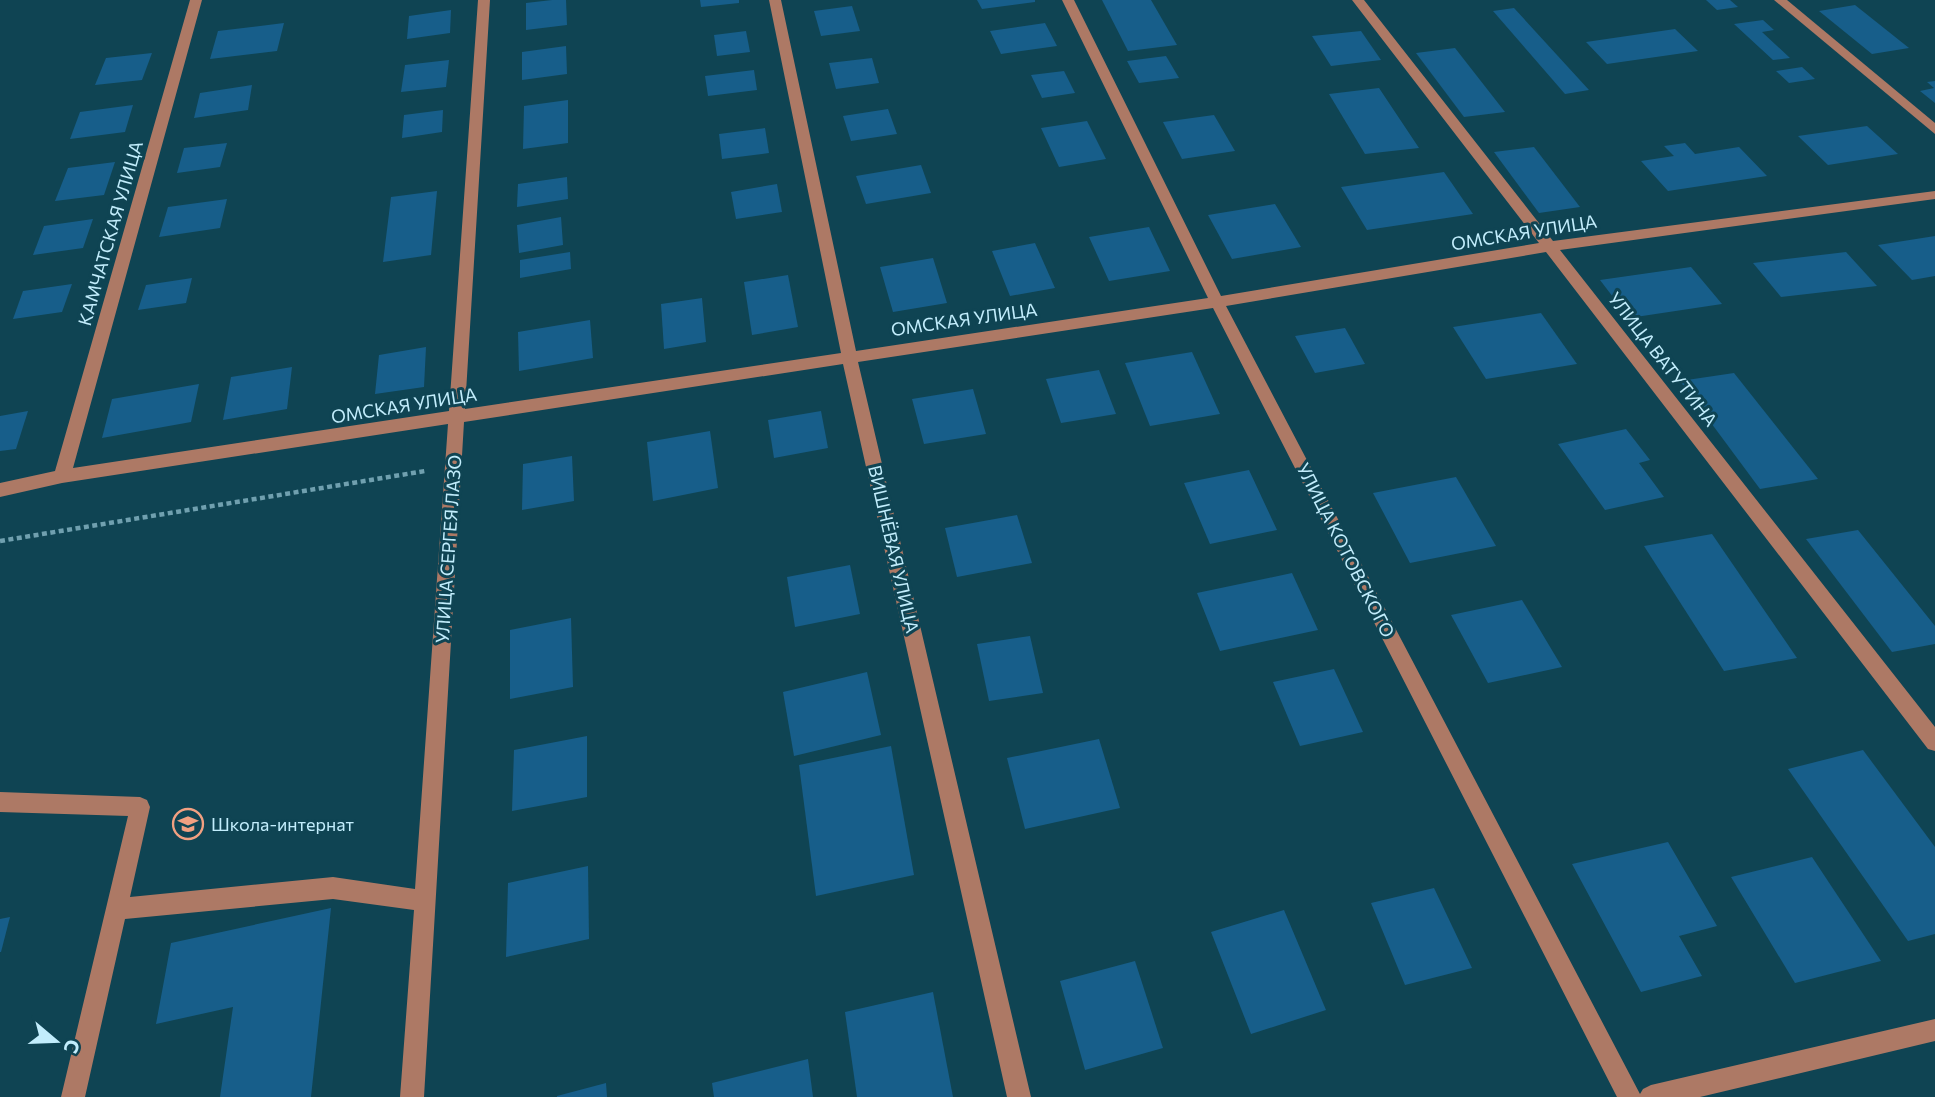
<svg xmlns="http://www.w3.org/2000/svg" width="1935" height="1097" font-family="Commissioner,sans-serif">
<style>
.building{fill:#175e8a}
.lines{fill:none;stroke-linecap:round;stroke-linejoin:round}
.path{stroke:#70a0af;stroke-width:4.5;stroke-dasharray:5 3.5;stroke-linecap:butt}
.minor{fill:#ad7965;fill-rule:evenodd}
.labels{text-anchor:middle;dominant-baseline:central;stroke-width:6;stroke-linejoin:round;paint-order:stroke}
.street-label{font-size:18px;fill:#c2edfc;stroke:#0f4453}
.poi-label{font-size:18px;fill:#c2edfc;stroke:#0f4453;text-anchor:start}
</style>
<rect width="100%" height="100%" fill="#0f4453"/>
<!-- building -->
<g class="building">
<polygon points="552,0 566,0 567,25 526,30 526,3"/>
<polygon points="700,0 739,0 739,3 701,7"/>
<polygon points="977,0 1035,0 1035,2 982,9"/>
<polygon points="1102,0 1151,0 1177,45 1128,51"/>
<polygon points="1706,0 1730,0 1738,7 1717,10"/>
<polygon points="1855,5 1909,48 1872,54 1819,11"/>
<polygon points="852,6 860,31 821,36 814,11"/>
<polygon points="1514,8 1589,90 1565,94 1493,11"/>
<polygon points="451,10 450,33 407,39 409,16"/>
<polygon points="1763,20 1774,30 1762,32 1790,58 1773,60 1734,24"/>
<polygon points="284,23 277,51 210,59 218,31"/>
<polygon points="1045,23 1057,46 1001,54 990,31"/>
<polygon points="1675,29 1698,51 1607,64 1586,42"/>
<polygon points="746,31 750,52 717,56 714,35"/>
<polygon points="1361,31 1381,60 1331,66 1312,36"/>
<polygon points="566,46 567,74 522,80 522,52"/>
<polygon points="1455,48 1505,112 1464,117 1416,53"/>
<polygon points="152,53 142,80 95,85 106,58"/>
<polygon points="1166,56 1179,78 1139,83 1127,61"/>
<polygon points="872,58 879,83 836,89 829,63"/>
<polygon points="449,60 446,87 401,92 405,65"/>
<polygon points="1802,67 1815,79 1789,83 1776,71"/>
<polygon points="754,70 757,90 708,96 705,76"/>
<polygon points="1064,71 1075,93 1042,98 1031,75"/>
<polygon points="1935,81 1935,103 1920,91 1934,88 1927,82"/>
<polygon points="252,85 248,110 194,118 200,93"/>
<polygon points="1379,88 1419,148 1365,154 1329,94"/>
<polygon points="568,100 568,143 523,149 524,106"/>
<polygon points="133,105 125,132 70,139 80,112"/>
<polygon points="888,109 897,134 851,141 843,116"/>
<polygon points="443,110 442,132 402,138 404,115"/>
<polygon points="1214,115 1235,151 1182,159 1163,122"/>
<polygon points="1087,121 1106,159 1059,167 1041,128"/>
<polygon points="1867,126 1898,154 1828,165 1798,136"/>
<polygon points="765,128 769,153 722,159 719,134"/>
<polygon points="227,143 220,167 177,173 184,148"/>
<polygon points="1685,143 1695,154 1739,147 1767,176 1668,191 1641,161 1674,156 1664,146"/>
<polygon points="1534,147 1580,207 1539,213 1494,152"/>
<polygon points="115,162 104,195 55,201 68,168"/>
<polygon points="921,165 931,193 866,204 856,176"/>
<polygon points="1444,172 1473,214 1367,230 1341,187"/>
<polygon points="567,177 568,199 517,207 518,184"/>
<polygon points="777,184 782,212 736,219 731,192"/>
<polygon points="437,191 431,255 383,262 391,197"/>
<polygon points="227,199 220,228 159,237 168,207"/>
<polygon points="1275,204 1301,247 1232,259 1208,215"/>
<polygon points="561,217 563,245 519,253 517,225"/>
<polygon points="93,219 83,248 33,255 44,226"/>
<polygon points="1149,227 1170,271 1109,281 1089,237"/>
<polygon points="1935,236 1935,276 1912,280 1878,245"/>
<polygon points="1035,243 1055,288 1010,296 992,251"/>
<polygon points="570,252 571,269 520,278 520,260"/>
<polygon points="1846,252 1877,286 1781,297 1753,263"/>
<polygon points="933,258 947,303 893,312 880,267"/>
<polygon points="1691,267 1722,304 1629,318 1600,280"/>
<polygon points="788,275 798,327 752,335 744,282"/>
<polygon points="192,278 186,303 138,310 146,285"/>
<polygon points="72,284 62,312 13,319 23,291"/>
<polygon points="702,298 706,342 664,349 661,304"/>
<polygon points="1541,313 1577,364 1486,379 1453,327"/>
<polygon points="590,320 593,358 519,371 518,332"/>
<polygon points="1345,328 1365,364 1315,373 1295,336"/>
<polygon points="426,347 424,387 375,394 379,355"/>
<polygon points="1192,352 1220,414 1150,426 1125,363"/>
<polygon points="292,367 287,409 223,420 231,377"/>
<polygon points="1099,370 1116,414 1061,423 1046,379"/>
<polygon points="1734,373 1818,479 1760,489 1680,381"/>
<polygon points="199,384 191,422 102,438 112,399"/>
<polygon points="973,389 986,434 924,444 912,399"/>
<polygon points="28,411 16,449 0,451 0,416"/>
<polygon points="821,411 828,448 774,458 768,420"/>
<polygon points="1626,429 1650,460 1639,463 1664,497 1605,510 1558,444"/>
<polygon points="710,431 718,488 653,501 647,442"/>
<polygon points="572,456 574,501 522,510 523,464"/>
<polygon points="1249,470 1277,530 1210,544 1184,483"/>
<polygon points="1456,477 1496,546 1410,563 1373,493"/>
<polygon points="1017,515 1032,563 957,577 945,528"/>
<polygon points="1858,530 1935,626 1935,644 1892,652 1806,539"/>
<polygon points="1712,534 1797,658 1724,671 1644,546"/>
<polygon points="850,565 860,614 795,627 787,577"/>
<polygon points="1292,573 1318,630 1220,651 1197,593"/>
<polygon points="1522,600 1562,667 1488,683 1451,615"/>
<polygon points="571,618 573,687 510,699 510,630"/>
<polygon points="1030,636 1043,693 989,701 977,644"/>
<polygon points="1334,669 1363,732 1300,746 1273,682"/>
<polygon points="867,672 881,735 794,756 783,692"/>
<polygon points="587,736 587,797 512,811 514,750"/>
<polygon points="1099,739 1120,808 1025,829 1007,758"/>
<polygon points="891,746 914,875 816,896 799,765"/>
<polygon points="1863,750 1935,847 1935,934 1908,941 1788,769"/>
<polygon points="1668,842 1717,926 1679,936 1702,976 1641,992 1572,864"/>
<polygon points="1812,857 1881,961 1795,983 1731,877"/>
<polygon points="588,866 589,939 506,957 508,883"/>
<polygon points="1434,888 1472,968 1405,985 1371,903"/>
<polygon points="331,908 311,1097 220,1097 233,1007 156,1024 171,943"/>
<polygon points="1284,910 1326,1010 1251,1034 1211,932"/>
<polygon points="10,917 1,952 0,952 0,919"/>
<polygon points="1135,961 1163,1048 1085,1070 1060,981"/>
<polygon points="933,992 953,1097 857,1097 845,1012"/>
<polygon points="808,1059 813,1097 714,1097 712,1083"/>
<polygon points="606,1083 607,1097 557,1097 557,1096"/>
</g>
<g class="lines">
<!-- path -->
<polyline class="path" points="0,541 425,471"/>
<!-- minor -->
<g class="minor">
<polygon points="190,0 202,0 73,468 449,411 478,0 490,0 465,409 841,353 769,0 781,0 856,351 1208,298 1062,0 1074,0 1221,296 1539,243 1352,0 1364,0 1553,241 1935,191 1935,199 1560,250 1935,727 1935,751 1928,749 1546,252 1226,306 1640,1094 1643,1089 1651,1085 1935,1019 1935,1041 1700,1097 1617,1097 1213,308 858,362 1031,1097 1007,1097 843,364 464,422 424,1097 400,1097 414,910 333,899 125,919 85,1097 61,1097 128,816 0,812 0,792 140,797 147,800 150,807 130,897 333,877 415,889 448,424 62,483 0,497 0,483 55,471"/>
<polygon points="1774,0 1787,0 1935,123 1935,134"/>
</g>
</g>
<!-- icons -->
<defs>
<g id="school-ring" transform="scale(1.575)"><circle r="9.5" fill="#0f4453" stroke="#f2a081" stroke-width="1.5"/><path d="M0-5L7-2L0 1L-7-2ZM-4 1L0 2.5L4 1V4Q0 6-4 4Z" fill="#f2a081"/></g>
</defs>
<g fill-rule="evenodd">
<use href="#school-ring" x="188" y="824"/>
</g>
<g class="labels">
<!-- street labels -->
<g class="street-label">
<text transform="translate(1524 232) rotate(-9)">ОМСКАЯ УЛИЦА</text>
<text transform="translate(110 233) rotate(-74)">КАМЧАТСКАЯ УЛИЦА</text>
<text transform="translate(964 319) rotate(-8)">ОМСКАЯ УЛИЦА</text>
<text transform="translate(1663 359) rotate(52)">УЛИЦА ВАТУТИНА</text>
<text transform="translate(404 405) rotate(-9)">ОМСКАЯ УЛИЦА</text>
<text transform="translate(448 549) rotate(-86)">УЛИЦА СЕРГЕЯ ЛАЗО</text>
<text transform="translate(894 549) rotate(77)">ВИШНЁВАЯ УЛИЦА</text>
<text transform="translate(1346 550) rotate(63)">УЛИЦА КОТОВСКОГО</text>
</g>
<!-- poi labels -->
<g class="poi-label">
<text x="211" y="824">Школа-интернат</text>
</g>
</g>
<!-- north arrow -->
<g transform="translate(56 1041) rotate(109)" stroke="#0f4453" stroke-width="5" paint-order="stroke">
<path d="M0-5L12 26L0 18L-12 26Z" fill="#c2edfc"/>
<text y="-10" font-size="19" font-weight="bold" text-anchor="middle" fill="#c2edfc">С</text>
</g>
</svg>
